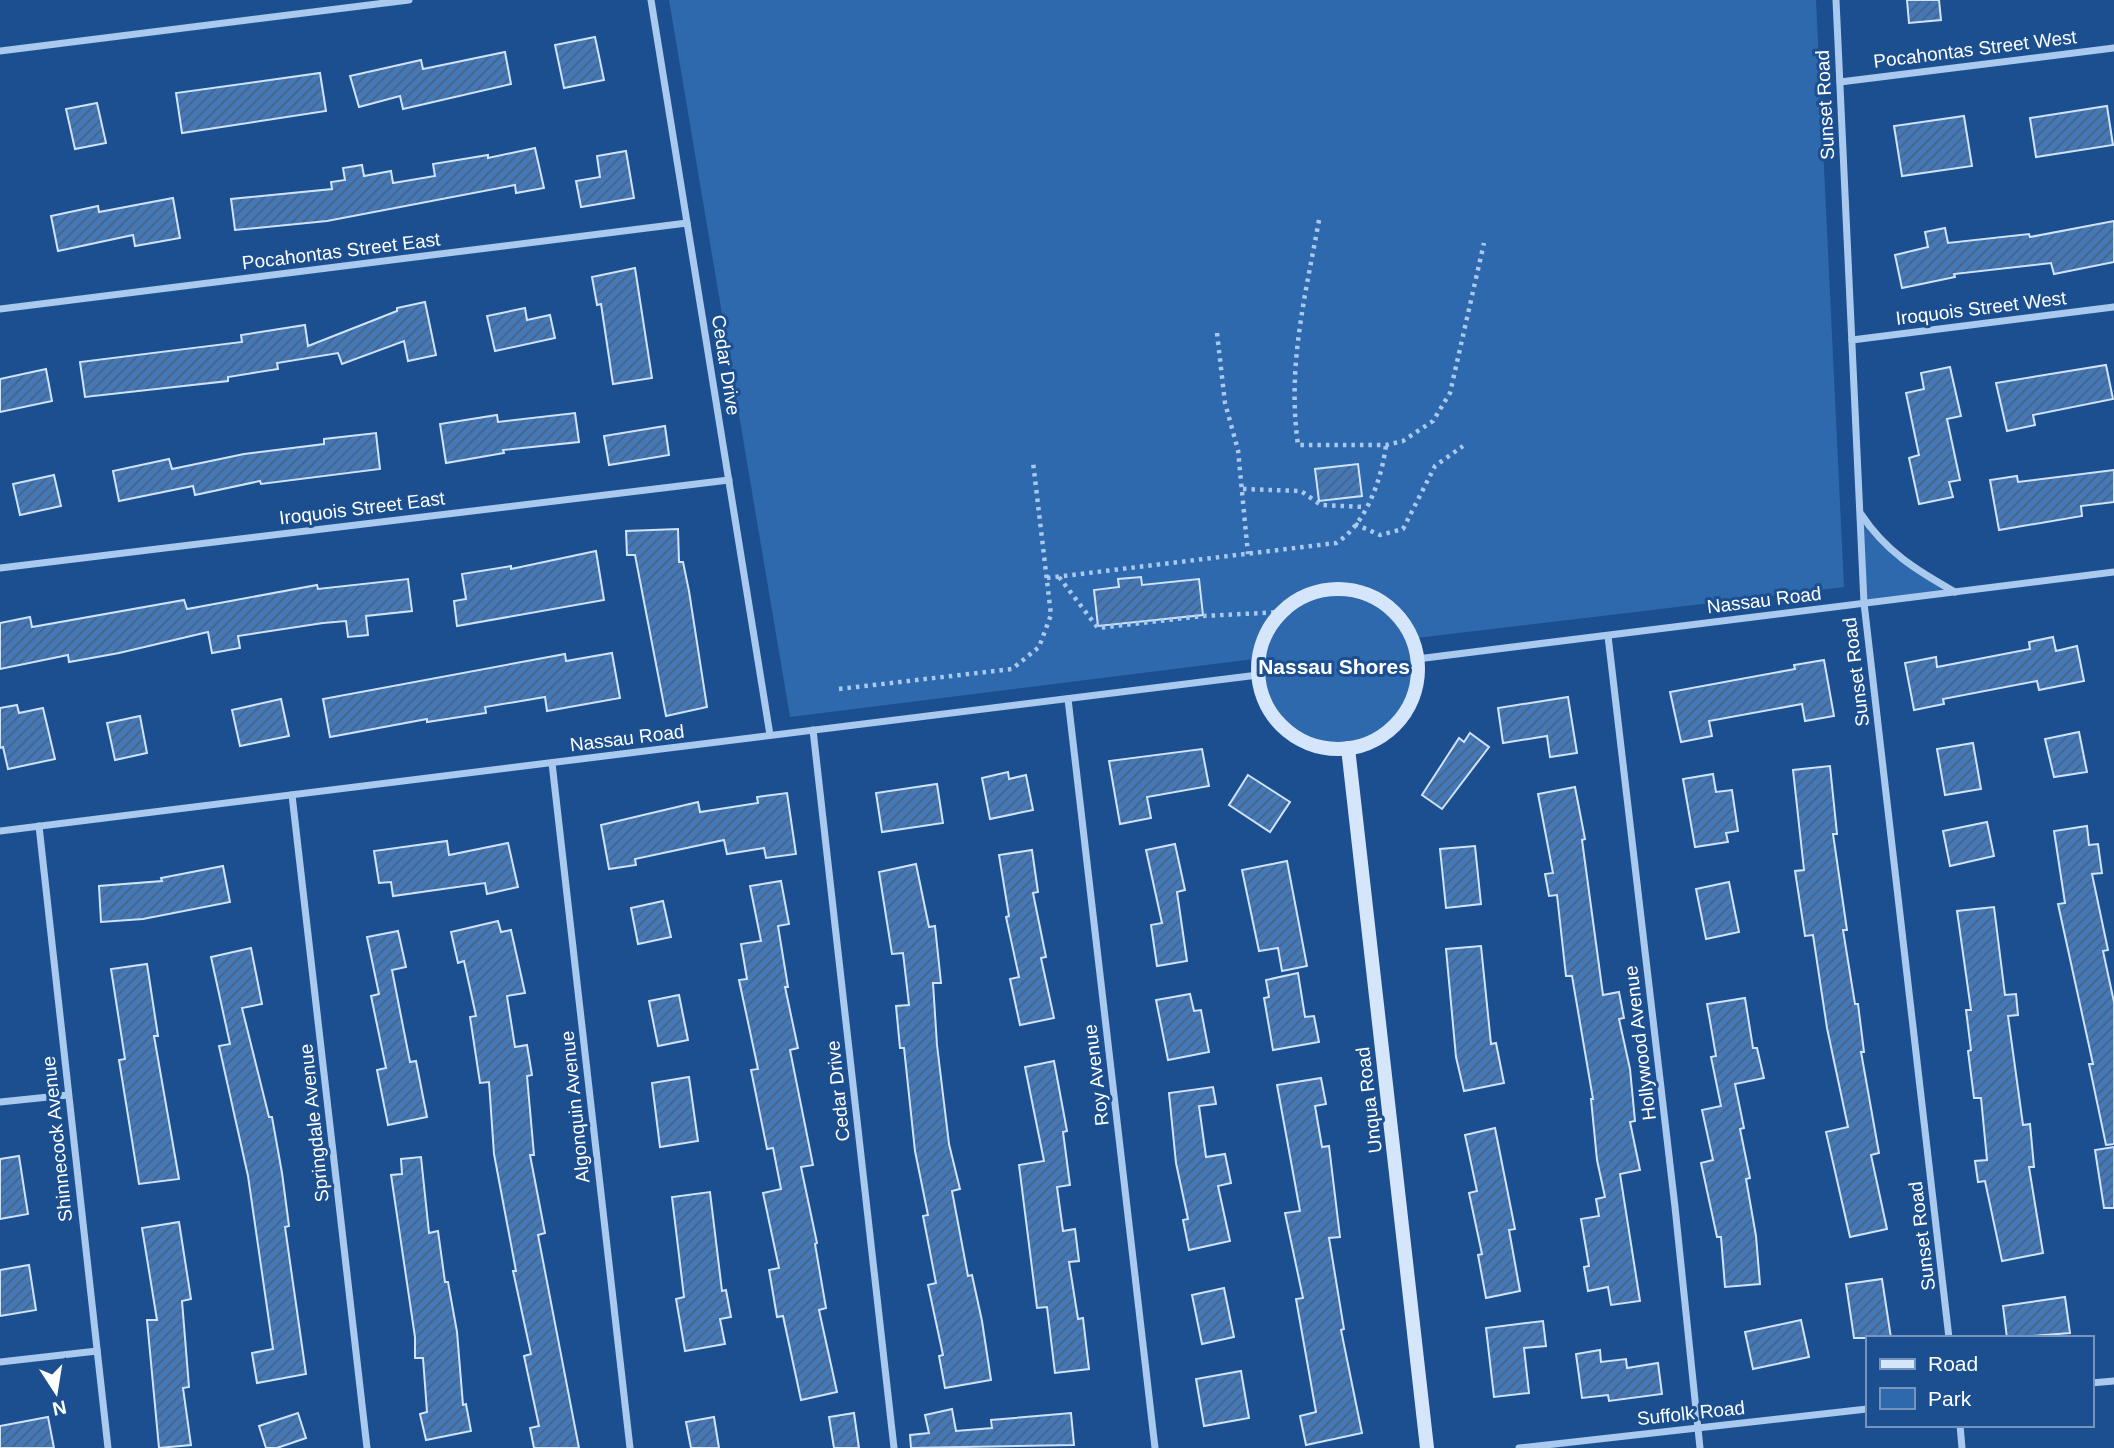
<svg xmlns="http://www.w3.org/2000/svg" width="2114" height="1448" font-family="Helvetica,sans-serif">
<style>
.green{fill:#2e69ad}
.building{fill:url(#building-hatch);stroke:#cfe3fa;stroke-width:2}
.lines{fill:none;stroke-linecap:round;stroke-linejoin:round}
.path{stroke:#a9c9ee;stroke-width:4.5;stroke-dasharray:3.5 5;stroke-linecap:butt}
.street{stroke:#a9c9ee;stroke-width:7}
.secondary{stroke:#d6e6fa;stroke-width:14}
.labels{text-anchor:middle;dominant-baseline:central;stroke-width:6;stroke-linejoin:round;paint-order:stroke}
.street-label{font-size:19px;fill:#fff;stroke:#1b4f8f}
.neighbourhood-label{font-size:21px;font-weight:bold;fill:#fff;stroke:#1b4f8f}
</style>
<defs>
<pattern id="building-hatch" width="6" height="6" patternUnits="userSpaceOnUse" patternTransform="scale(1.75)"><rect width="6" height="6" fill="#4478b7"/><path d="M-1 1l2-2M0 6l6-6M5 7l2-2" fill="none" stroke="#486282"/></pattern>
</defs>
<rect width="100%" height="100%" fill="#1b4f8f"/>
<!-- green -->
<g class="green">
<path d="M669 0H1816L1844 587 1408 639C1445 761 1257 786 1262 658L790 717Z"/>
<path d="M1863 522C1883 555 1916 572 1949 591L1866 601Z"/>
</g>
<!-- building -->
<g class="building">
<polygon points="1907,0 1939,0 1941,20 1909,23"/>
<polygon points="595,37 604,80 564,88 555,45"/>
<polygon points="505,52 511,84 403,109 400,96 359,107 350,76 421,60 423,69"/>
<polygon points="320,73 326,111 182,133 176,93"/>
<polygon points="97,103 106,143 75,149 66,109"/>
<polygon points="2107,106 2113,145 2036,157 2030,118"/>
<polygon points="1964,116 1972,166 1902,176 1894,126"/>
<polygon points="535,148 544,188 516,193 515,185 327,221 235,230 231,199 332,189 331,182 345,180 343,168 362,165 364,176 391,171 393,183 435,176 433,164 488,155 488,158"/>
<polygon points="626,151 634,198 581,207 576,181 600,177 597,156"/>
<polygon points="173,198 180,238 135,246 133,235 58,251 51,216 98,206 99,212"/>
<polygon points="2114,221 2114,262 2054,274 2051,263 1954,274 1955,277 1902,288 1895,255 1928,247 1925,232 1945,228 1948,243 2029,234 2030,237"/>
<polygon points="635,268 652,378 613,384 601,304 597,305 592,277"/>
<polygon points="425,302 436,355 408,361 404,341 342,364 338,353 277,363 278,369 228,377 228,381 85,397 80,362 242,342 241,335 305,325 308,346 397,311 397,308"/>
<polygon points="525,308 527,320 550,315 555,338 495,351 487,316"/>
<polygon points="2106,365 2113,399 2033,415 2035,425 2007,431 1996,383"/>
<polygon points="1950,367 1961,416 1947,419 1960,480 1949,482 1953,497 1919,504 1909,458 1919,455 1906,393 1924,389 1921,373"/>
<polygon points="46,369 52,401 0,412 0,379"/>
<polygon points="575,413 579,442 503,450 504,453 446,463 440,424 497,415 498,422"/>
<polygon points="665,426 669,455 609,465 604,436"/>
<polygon points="376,433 380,469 261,484 260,481 195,495 193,486 119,501 113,471 169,459 172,469 244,454 324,444 324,439"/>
<polygon points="1358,464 1362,496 1319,501 1315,469"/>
<polygon points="2114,470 2114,502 2081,506 2082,516 1999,530 1990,480 2017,476 2018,482"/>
<polygon points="54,475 61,506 20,515 13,484"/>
<polygon points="678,529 679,562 683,562 689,591 707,707 666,716 635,555 627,555 626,531"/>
<polygon points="596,551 604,600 457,626 454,601 466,599 462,574 511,566 511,569"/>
<polygon points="1141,577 1142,585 1199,579 1203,615 1098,626 1094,590 1119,587 1118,579"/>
<polygon points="408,579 412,611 366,616 368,635 348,637 346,621 323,623 238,636 240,648 212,653 208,632 119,653 69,662 68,655 0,669 0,623 30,617 32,627 184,600 187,609 317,585 318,589"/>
<polygon points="2053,637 2056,651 2077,646 2084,681 2039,690 2037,681 1943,699 1944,704 1914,710 1905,663 1936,657 1937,667 2030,649 2029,642"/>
<polygon points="612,653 620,698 547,711 545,697 485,707 486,713 427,722 427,719 330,737 323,699 565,654 566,661"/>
<polygon points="1824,660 1834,716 1805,721 1802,704 1709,721 1712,736 1681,742 1670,692 1795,669 1794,665"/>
<polygon points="1568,697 1577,753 1550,757 1547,736 1503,743 1498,708"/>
<polygon points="281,699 289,736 240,746 232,710"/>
<polygon points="17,705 19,713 43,708 55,759 8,769 3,747 0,748 0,708"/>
<polygon points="140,716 147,753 115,760 107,723"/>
<polygon points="2079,732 2087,772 2054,777 2045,739"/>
<polygon points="1470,733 1489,747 1442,809 1422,795 1459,738 1464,742"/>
<polygon points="1973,743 1981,789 1945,795 1937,749"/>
<polygon points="1202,749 1209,786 1147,797 1151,818 1120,824 1109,761"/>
<polygon points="1830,766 1837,834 1833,834 1847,930 1843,930 1855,1004 1858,1004 1864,1052 1861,1052 1879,1153 1871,1155 1887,1229 1850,1237 1826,1132 1848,1127 1827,1028 1813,935 1805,936 1795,871 1804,870 1793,770"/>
<polygon points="1008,772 1009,779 1026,775 1033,810 990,819 982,778"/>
<polygon points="1713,774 1716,792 1732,790 1738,831 1726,833 1728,842 1695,847 1683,779"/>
<polygon points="1248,775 1290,802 1270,832 1229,805"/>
<polygon points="937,784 943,823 882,832 876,793"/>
<polygon points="1575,787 1585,839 1582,840 1603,995 1619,992 1624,1018 1619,1019 1630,1069 1635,1121 1630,1122 1640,1170 1620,1174 1640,1301 1611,1305 1608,1287 1588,1291 1584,1267 1589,1266 1581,1219 1599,1216 1596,1199 1605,1197 1597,1160 1591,1099 1593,1099 1572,976 1566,976 1557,895 1549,896 1545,874 1553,873 1538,794"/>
<polygon points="787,793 796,854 766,858 764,848 727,854 724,840 635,859 636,865 609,869 601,825 698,802 700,812 758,803 757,797"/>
<polygon points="1987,822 1994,856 1950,866 1943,831"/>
<polygon points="2087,826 2089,845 2098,844 2102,873 2092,874 2108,950 2103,951 2114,1002 2114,1144 2106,1145 2089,1064 2093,1064 2058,904 2065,903 2054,831"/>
<polygon points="447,841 449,855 508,843 518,887 487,894 485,883 393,896 391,882 379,883 374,851"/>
<polygon points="1175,844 1185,890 1177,892 1187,961 1157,966 1151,925 1162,923 1146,850"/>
<polygon points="1475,846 1481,904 1446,908 1440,849"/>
<polygon points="1032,850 1038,892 1033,893 1046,957 1041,958 1054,1018 1020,1025 1010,979 1019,977 1006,917 1009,916 999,855"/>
<polygon points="1287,861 1307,966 1282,971 1278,948 1259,951 1242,870"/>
<polygon points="916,864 929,927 935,926 941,983 933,983 937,1045 949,1144 960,1189 952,1191 968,1276 972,1275 982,1321 991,1380 945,1388 939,1356 943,1355 928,1285 936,1283 923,1216 928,1215 915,1151 904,1048 900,1048 896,1006 909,1005 903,953 892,954 879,872"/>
<polygon points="223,866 230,902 143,919 101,922 99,886 162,881 161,878"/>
<polygon points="781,881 789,924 778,926 788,987 785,987 798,1048 790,1050 813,1165 801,1167 817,1243 815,1244 826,1308 819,1310 837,1392 801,1400 783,1316 777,1317 769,1270 779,1268 763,1193 781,1189 773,1148 767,1149 751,1070 758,1069 739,980 747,979 741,944 761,941 750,886"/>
<polygon points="1729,882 1739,932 1706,939 1696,889"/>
<polygon points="663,901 671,937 638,944 631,908"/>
<polygon points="1994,907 2005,995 2016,994 2018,1015 2008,1016 2023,1125 2030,1124 2034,1167 2029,1167 2043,1253 2002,1261 1985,1181 1978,1182 1975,1161 1987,1160 1981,1098 1974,1098 1968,1051 1971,1050 1966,1010 1971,1010 1957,911"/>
<polygon points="498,921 501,932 511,930 525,993 507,996 515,1047 527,1045 532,1075 527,1076 534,1155 530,1155 545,1233 538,1235 579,1448 534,1448 530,1428 539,1426 524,1356 531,1354 513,1271 516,1271 494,1154 489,1082 480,1083 470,1017 476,1016 464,961 458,963 451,932"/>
<polygon points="398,931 406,967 392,970 410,1062 416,1061 427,1117 388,1125 377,1070 386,1068 371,996 379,994 367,937"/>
<polygon points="1481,946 1491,1044 1496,1043 1504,1083 1464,1091 1456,1057 1446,949"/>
<polygon points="251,948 262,1004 242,1008 269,1117 272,1117 282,1173 289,1226 285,1227 306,1374 257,1383 252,1353 273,1349 248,1176 219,1046 230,1044 211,957"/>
<polygon points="147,964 158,1036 154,1036 179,1179 139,1184 119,1060 125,1059 111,969"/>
<polygon points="1298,973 1305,1017 1314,1016 1319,1042 1273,1050 1264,998 1269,997 1266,980"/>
<polygon points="1190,994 1194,1011 1201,1010 1209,1052 1168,1060 1156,1000"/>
<polygon points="679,995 688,1040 658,1046 649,1001"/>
<polygon points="1745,998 1753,1048 1757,1048 1764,1078 1735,1084 1744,1128 1740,1129 1750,1178 1746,1179 1756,1236 1760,1284 1725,1287 1721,1237 1717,1237 1701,1163 1713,1160 1702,1110 1721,1106 1711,1057 1716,1056 1707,1004"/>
<polygon points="1054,1061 1067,1131 1063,1132 1070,1185 1057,1187 1063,1231 1075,1229 1079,1261 1069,1262 1078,1319 1083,1318 1089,1369 1055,1373 1047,1307 1037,1308 1019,1165 1044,1161 1025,1067"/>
<polygon points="689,1077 698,1141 660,1147 652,1083"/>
<polygon points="1321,1078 1326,1104 1315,1106 1322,1147 1329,1146 1340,1237 1329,1238 1344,1329 1341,1330 1362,1433 1306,1445 1300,1416 1316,1412 1296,1299 1303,1298 1285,1213 1300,1211 1277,1085"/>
<polygon points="1213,1087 1216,1104 1199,1106 1206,1157 1225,1154 1231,1183 1218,1186 1230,1241 1189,1250 1183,1220 1188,1219 1176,1163 1169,1093"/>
<polygon points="1495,1128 1515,1229 1509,1230 1520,1291 1486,1298 1478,1255 1482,1254 1469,1193 1477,1191 1465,1135"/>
<polygon points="2114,1147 2114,1208 2104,1208 2095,1150"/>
<polygon points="19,1156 28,1214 0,1219 0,1159"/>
<polygon points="421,1157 429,1233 438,1231 445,1282 448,1282 457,1332 463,1405 466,1404 471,1431 426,1440 420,1414 427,1412 423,1358 415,1358 415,1337 391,1175 402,1174 401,1159"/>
<polygon points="710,1192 722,1291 726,1290 731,1317 720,1319 725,1344 685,1351 676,1299 684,1297 672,1197"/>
<polygon points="179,1222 191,1299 182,1301 189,1387 183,1388 191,1445 159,1448 147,1320 157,1320 142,1228"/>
<polygon points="29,1265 36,1310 0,1316 0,1270"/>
<polygon points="1882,1279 1891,1338 1854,1338 1846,1284"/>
<polygon points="1224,1288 1234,1337 1202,1344 1192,1295"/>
<polygon points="2065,1297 2070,1333 2007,1338 2003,1306"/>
<polygon points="1801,1320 1809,1357 1753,1369 1745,1332"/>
<polygon points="1543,1321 1546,1346 1524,1348 1529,1393 1494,1397 1486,1328"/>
<polygon points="1600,1350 1601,1362 1626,1359 1627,1368 1658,1363 1662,1394 1609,1401 1608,1395 1582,1398 1576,1354"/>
<polygon points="1241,1371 1249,1418 1204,1426 1196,1379"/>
<polygon points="952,1409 956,1431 992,1428 991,1420 1071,1413 1074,1445 911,1448 910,1435 929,1433 925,1415"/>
<polygon points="298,1413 306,1438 277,1448 266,1448 259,1426"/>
<polygon points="854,1413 859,1448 834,1448 829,1417"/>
<polygon points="48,1417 54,1448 0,1448 0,1426"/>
<polygon points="714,1417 719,1448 691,1448 686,1422"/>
</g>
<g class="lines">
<!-- path -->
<g class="path">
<path d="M1319 220C1305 298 1287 366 1298 445H1386L1403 441 1433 421 1450 393 1484 243"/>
<polyline points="1217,333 1225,403 1238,450 1248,554"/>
<polyline points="1243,489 1301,491 1321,505 1364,507"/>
<polyline points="1355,524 1380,535 1403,529 1435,466 1463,446"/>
<polyline points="1059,577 1098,628 1203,616 1281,612"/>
<path d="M1047 578 1336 543C1366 525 1382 478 1386 445"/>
<polyline points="839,689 1012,669 1039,647 1051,615 1033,462"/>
</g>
<!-- street -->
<g class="street">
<polyline points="651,0 770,735"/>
<polyline points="1836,0 1864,603 1949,1338"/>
<polyline points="0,51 409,0"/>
<polyline points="1840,82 2114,48"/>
<polyline points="0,309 687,223"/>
<polyline points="1852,340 2114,307"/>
<path d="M1861 514C1885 551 1916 570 1955 592"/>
<polyline points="0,568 729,480"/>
<polyline points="1608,636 1675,1207 1700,1448"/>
<polyline points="1417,659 2114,572"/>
<polyline points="1068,699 1155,1448"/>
<polyline points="813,730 894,1448"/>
<polyline points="552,763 630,1448"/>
<polyline points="292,795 367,1448"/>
<polyline points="39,826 108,1448"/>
<polyline points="0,831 1258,675"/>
<polyline points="0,1102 68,1095"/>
<polyline points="0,1362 97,1351"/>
<polyline points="2091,1383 2114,1381"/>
<polyline points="1960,1425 1962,1448"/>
<polyline points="1519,1448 1867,1409"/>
</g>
<!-- secondary -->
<g class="secondary">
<circle cx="1338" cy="669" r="80"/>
<polyline points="1348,748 1427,1448"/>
</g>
</g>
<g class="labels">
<!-- street labels -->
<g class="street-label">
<text transform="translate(1975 49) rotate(-7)">Pocahontas Street West</text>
<text transform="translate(1825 105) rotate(-93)">Sunset Road</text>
<text transform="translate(341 251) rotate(-7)">Pocahontas Street East</text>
<text transform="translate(1981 308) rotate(-7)">Iroquois Street West</text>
<text transform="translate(726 365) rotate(81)">Cedar Drive</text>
<text transform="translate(362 508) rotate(-7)">Iroquois Street East</text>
<text transform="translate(1764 600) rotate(-7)">Nassau Road</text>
<text transform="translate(1856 672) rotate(-97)">Sunset Road</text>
<text transform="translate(627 738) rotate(-7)">Nassau Road</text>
<text transform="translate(1640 1043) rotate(-97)">Hollywood Avenue</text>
<text transform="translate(1096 1075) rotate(-97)">Roy Avenue</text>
<text transform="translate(838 1091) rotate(-96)">Cedar Drive</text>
<text transform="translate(1369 1100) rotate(-97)">Unqua Road</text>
<text transform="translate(575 1107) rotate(-96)">Algonquin Avenue</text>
<text transform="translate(314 1123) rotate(-96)">Springdale Avenue</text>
<text transform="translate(57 1139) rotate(-96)">Shinnecock Avenue</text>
<text transform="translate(1922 1236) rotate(-97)">Sunset Road</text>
<text transform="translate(1691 1413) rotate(-6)">Suffolk Road</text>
</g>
<!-- neighbourhood labels -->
<g class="neighbourhood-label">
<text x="1334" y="666">Nassau Shores</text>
</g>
</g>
<!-- legend -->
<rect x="1866" y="1336" width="228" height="91" fill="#1b4f8f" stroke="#7695bc" stroke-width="2"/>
<rect x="1880" y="1359" width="35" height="10" fill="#d6e6fa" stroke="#7695bc" stroke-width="2"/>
<text x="1928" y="1371" font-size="21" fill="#ffffff">Road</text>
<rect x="1880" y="1388" width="35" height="21" fill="#2e69ad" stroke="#7695bc" stroke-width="2"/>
<text x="1928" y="1406" font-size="21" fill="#ffffff">Park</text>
<!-- north arrow -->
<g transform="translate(56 1392) rotate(168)" stroke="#1b4f8f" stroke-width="5" paint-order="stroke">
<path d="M0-5L12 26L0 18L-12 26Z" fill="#ffffff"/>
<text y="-10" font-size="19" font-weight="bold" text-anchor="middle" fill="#ffffff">N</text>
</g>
</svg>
